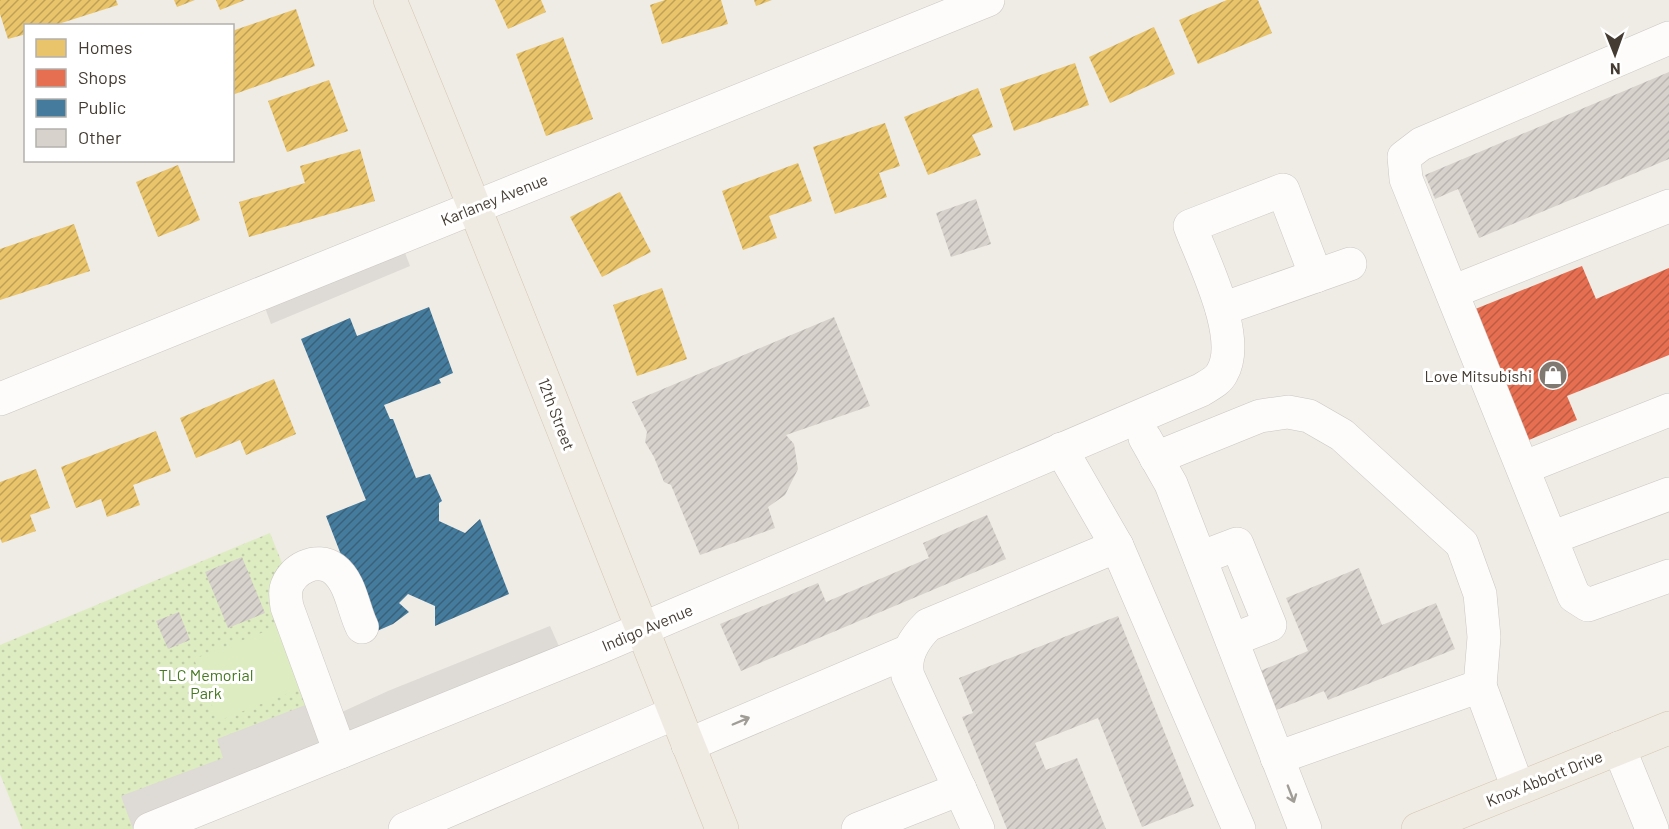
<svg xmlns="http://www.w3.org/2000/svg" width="1669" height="829" font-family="Barlow,sans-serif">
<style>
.park{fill:url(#park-dots)}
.pitch{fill:#deecc2}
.parking{fill:#dedad6}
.homes{fill:url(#homes-hatch)}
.shops{fill:url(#shops-hatch)}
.public{fill:url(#public-hatch)}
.building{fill:url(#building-hatch)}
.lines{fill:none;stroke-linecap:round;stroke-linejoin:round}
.minor-casing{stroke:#cbc7c1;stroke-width:34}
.major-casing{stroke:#d3c6b0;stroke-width:34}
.minor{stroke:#fdfcfb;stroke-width:33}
.major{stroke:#f0ebe2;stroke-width:33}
.oneway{stroke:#a09c96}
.labels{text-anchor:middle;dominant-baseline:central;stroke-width:6;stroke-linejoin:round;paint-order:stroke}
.street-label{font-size:16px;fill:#443c32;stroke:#fff}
.poi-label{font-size:16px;fill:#443c32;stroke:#fff;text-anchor:end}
.park-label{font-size:16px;fill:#477a20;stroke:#fff}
</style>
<defs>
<pattern id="park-dots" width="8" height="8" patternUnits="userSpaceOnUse" patternTransform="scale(1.5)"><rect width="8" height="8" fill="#deecc2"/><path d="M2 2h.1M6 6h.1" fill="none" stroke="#c0cba7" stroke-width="1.8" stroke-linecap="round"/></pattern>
<pattern id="homes-hatch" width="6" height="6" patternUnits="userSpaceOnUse" patternTransform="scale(1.5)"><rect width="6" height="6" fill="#e9c46a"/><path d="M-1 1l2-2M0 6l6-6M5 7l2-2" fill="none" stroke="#bea058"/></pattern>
<pattern id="shops-hatch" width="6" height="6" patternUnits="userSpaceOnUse" patternTransform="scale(1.5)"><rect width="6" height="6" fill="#e76f51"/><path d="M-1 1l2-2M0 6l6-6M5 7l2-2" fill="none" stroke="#bd5c44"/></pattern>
<pattern id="public-hatch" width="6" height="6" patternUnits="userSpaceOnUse" patternTransform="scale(1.5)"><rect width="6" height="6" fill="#457b9d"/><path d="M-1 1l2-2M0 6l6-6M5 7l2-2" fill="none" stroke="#39617a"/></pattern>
<pattern id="building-hatch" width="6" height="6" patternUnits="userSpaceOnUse" patternTransform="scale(1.5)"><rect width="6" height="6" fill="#d7d2cc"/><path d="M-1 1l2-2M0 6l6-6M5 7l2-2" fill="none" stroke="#bab5b0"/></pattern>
</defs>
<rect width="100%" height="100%" fill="#efebe5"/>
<!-- park -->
<polygon class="park" points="270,533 355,746 150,829 22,829 0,774 0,645"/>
<!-- pitch -->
<polygon class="pitch" points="282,625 307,686 218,721 194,659"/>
<!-- parking -->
<g class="parking">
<polygon points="399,237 410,266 271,324 260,294"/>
<polygon points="550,626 565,660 150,829 133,829 121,796 223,758 217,739 334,694 342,712 388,691"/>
</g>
<!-- homes -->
<g class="homes">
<polygon points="0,0 116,0 118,5 52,26 26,26 26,34 8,39 0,14"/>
<polygon points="174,0 195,0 177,7"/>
<polygon points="216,0 245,0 220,10"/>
<polygon points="495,0 541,0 546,12 508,29"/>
<polygon points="665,0 721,0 728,24 662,44 650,5"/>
<polygon points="754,0 772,0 756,6"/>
<polygon points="1227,0 1258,0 1272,33 1198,64 1179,20"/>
<polygon points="296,9 315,66 232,95 232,31"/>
<polygon points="1154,27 1175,74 1110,103 1089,57"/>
<polygon points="563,37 593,119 546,136 516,54"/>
<polygon points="1075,63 1089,105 1014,131 1000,89"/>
<polygon points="329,80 348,131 287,152 268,101"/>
<polygon points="978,88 993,127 972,135 981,155 928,175 904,117"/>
<polygon points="885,123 900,166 879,173 887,197 835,214 813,147"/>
<polygon points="360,149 375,201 249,237 239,202 305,183 300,166"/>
<polygon points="798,163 812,201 769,216 777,238 743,250 722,191"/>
<polygon points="178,165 200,220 158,237 136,182"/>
<polygon points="620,192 651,252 602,277 570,217"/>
<polygon points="74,224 90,271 0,300 0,249"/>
<polygon points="662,288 687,359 637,376 613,305"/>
<polygon points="274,379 296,434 246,455 240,440 196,458 180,418"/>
<polygon points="156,431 171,471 133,485 140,505 107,517 101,499 76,508 61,467"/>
<polygon points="36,469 50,508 30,515 36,531 2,543 0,538 0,482"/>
</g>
<!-- shops -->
<polygon class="shops" points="1582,266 1596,299 1669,268 1669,355 1567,396 1577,420 1517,445 1463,314"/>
<!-- public -->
<polygon class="public" points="429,307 453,373 439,379 441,383 384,405 390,419 393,419 416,478 430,474 442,501 439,503 439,521 465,533 480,519 509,594 435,626 435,606 408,594 399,603 409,612 393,624 361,638 364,614 326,516 366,500 301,339 350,318 357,336"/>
<!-- building -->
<g class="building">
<polygon points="1669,72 1669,159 1479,238 1458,189 1435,199 1425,175"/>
<polygon points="976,199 991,244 951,257 936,213"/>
<polygon points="834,317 870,406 786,435 794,444 798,469 785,495 768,507 775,528 700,555 671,485 664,482 654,457 645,442 647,432 632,402"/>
<polygon points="987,515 1006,559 741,671 720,624 818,583 826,602 929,558 923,543"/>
<polygon points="242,557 265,613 228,628 205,572"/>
<polygon points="1359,568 1382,625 1436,603 1455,649 1328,700 1324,691 1269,713 1253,674 1308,651 1286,598"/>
<polygon points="179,612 190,640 168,649 156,621"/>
<polygon points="1118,616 1194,806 1142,827 1098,718 1035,743 1046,770 1077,758 1106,829 1007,829 962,717 973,713 959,678"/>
</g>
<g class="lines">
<!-- minor casing -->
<g class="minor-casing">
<g id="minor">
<polyline points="1669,38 1421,144 1404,157 1406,179 1574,596 1588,605 1669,576"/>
<polyline points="1452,292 1669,206"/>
<polyline points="1222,309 1350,264"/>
<polyline points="0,399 988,0"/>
<polyline points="1145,438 1171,484 1305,829"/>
<polyline points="1061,449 1117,546 1239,829"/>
<polyline points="1156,458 1260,416 1288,412 1309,416 1342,435 1462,544 1480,594 1484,637 1480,686"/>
<polyline points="1523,468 1669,410"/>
<polyline points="1551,538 1669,494"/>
<polyline points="1200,558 1237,544 1270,625 1232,640"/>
<polyline points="688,745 909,651"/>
<polyline points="1619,748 1652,829"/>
<path d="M340 752 287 607C286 601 285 594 286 589 291 569 317 556 334 569 351 582 353 609 362 627"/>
<polyline points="1277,758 1480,686 1518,788"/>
<path d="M150 829 600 647 1201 390C1209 385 1218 381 1222 373 1243 338 1203 261 1190 226L1283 190 1316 276"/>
<polyline points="405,829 675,713"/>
<polyline points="858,829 960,789"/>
<path d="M978 829 908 676C903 657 914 639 928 625L1117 546"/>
</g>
</g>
<!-- major casing -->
<g class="major-casing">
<g id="major">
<path d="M390 0C504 275 611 553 722 829"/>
<polyline points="1418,829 1669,728"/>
</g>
</g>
<!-- minor -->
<use href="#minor" class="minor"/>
<!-- major -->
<use href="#major" class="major"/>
</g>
<!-- one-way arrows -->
<defs><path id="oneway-shaft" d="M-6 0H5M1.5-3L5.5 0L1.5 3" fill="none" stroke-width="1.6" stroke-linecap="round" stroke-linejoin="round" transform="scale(1.5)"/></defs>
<g class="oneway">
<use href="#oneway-shaft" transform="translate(741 721) rotate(-23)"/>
<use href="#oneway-shaft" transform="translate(1291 794) rotate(69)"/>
</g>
<!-- icons -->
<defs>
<g id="shop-disc" transform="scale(1.5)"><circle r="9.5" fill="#807971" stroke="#fff"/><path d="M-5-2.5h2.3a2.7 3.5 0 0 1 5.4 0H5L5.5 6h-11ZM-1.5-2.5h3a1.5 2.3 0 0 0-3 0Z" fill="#fff"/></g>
</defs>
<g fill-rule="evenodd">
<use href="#shop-disc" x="1553" y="375"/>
</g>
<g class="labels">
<!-- street labels -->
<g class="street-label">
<text transform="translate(494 199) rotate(-22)">Karlaney Avenue</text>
<text transform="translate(557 414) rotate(69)">12th Street</text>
<text transform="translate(647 627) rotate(-23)">Indigo Avenue</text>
<text transform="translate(1544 778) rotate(-22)">Knox Abbott Drive</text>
</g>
<!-- poi labels -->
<g class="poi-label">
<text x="1532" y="375">Love Mitsubishi</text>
</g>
<!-- park labels -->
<g class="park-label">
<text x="206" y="674">TLC Memorial<tspan x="206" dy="18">Park</tspan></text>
</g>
</g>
<!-- legend -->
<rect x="24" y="24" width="210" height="138" fill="#ffffff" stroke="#b4b1ad" stroke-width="1.5"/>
<rect x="36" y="39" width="30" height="18" fill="#e9c46a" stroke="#b4b1ad" stroke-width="1.5"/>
<text x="78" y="54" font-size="18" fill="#443c32">Homes</text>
<rect x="36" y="69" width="30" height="18" fill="#e76f51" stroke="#b4b1ad" stroke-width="1.5"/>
<text x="78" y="84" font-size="18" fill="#443c32">Shops</text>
<rect x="36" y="99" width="30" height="18" fill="#457b9d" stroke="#b4b1ad" stroke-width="1.5"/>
<text x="78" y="114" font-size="18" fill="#443c32">Public</text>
<rect x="36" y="129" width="30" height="18" fill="#d7d2cc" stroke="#b4b1ad" stroke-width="1.5"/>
<text x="78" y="144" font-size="18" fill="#443c32">Other</text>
<!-- north arrow -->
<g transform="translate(1615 54) rotate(179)" stroke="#ffffff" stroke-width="4.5" paint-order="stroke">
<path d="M0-4.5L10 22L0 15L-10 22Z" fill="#443c32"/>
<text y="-9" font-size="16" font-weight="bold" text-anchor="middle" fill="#443c32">N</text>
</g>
</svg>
